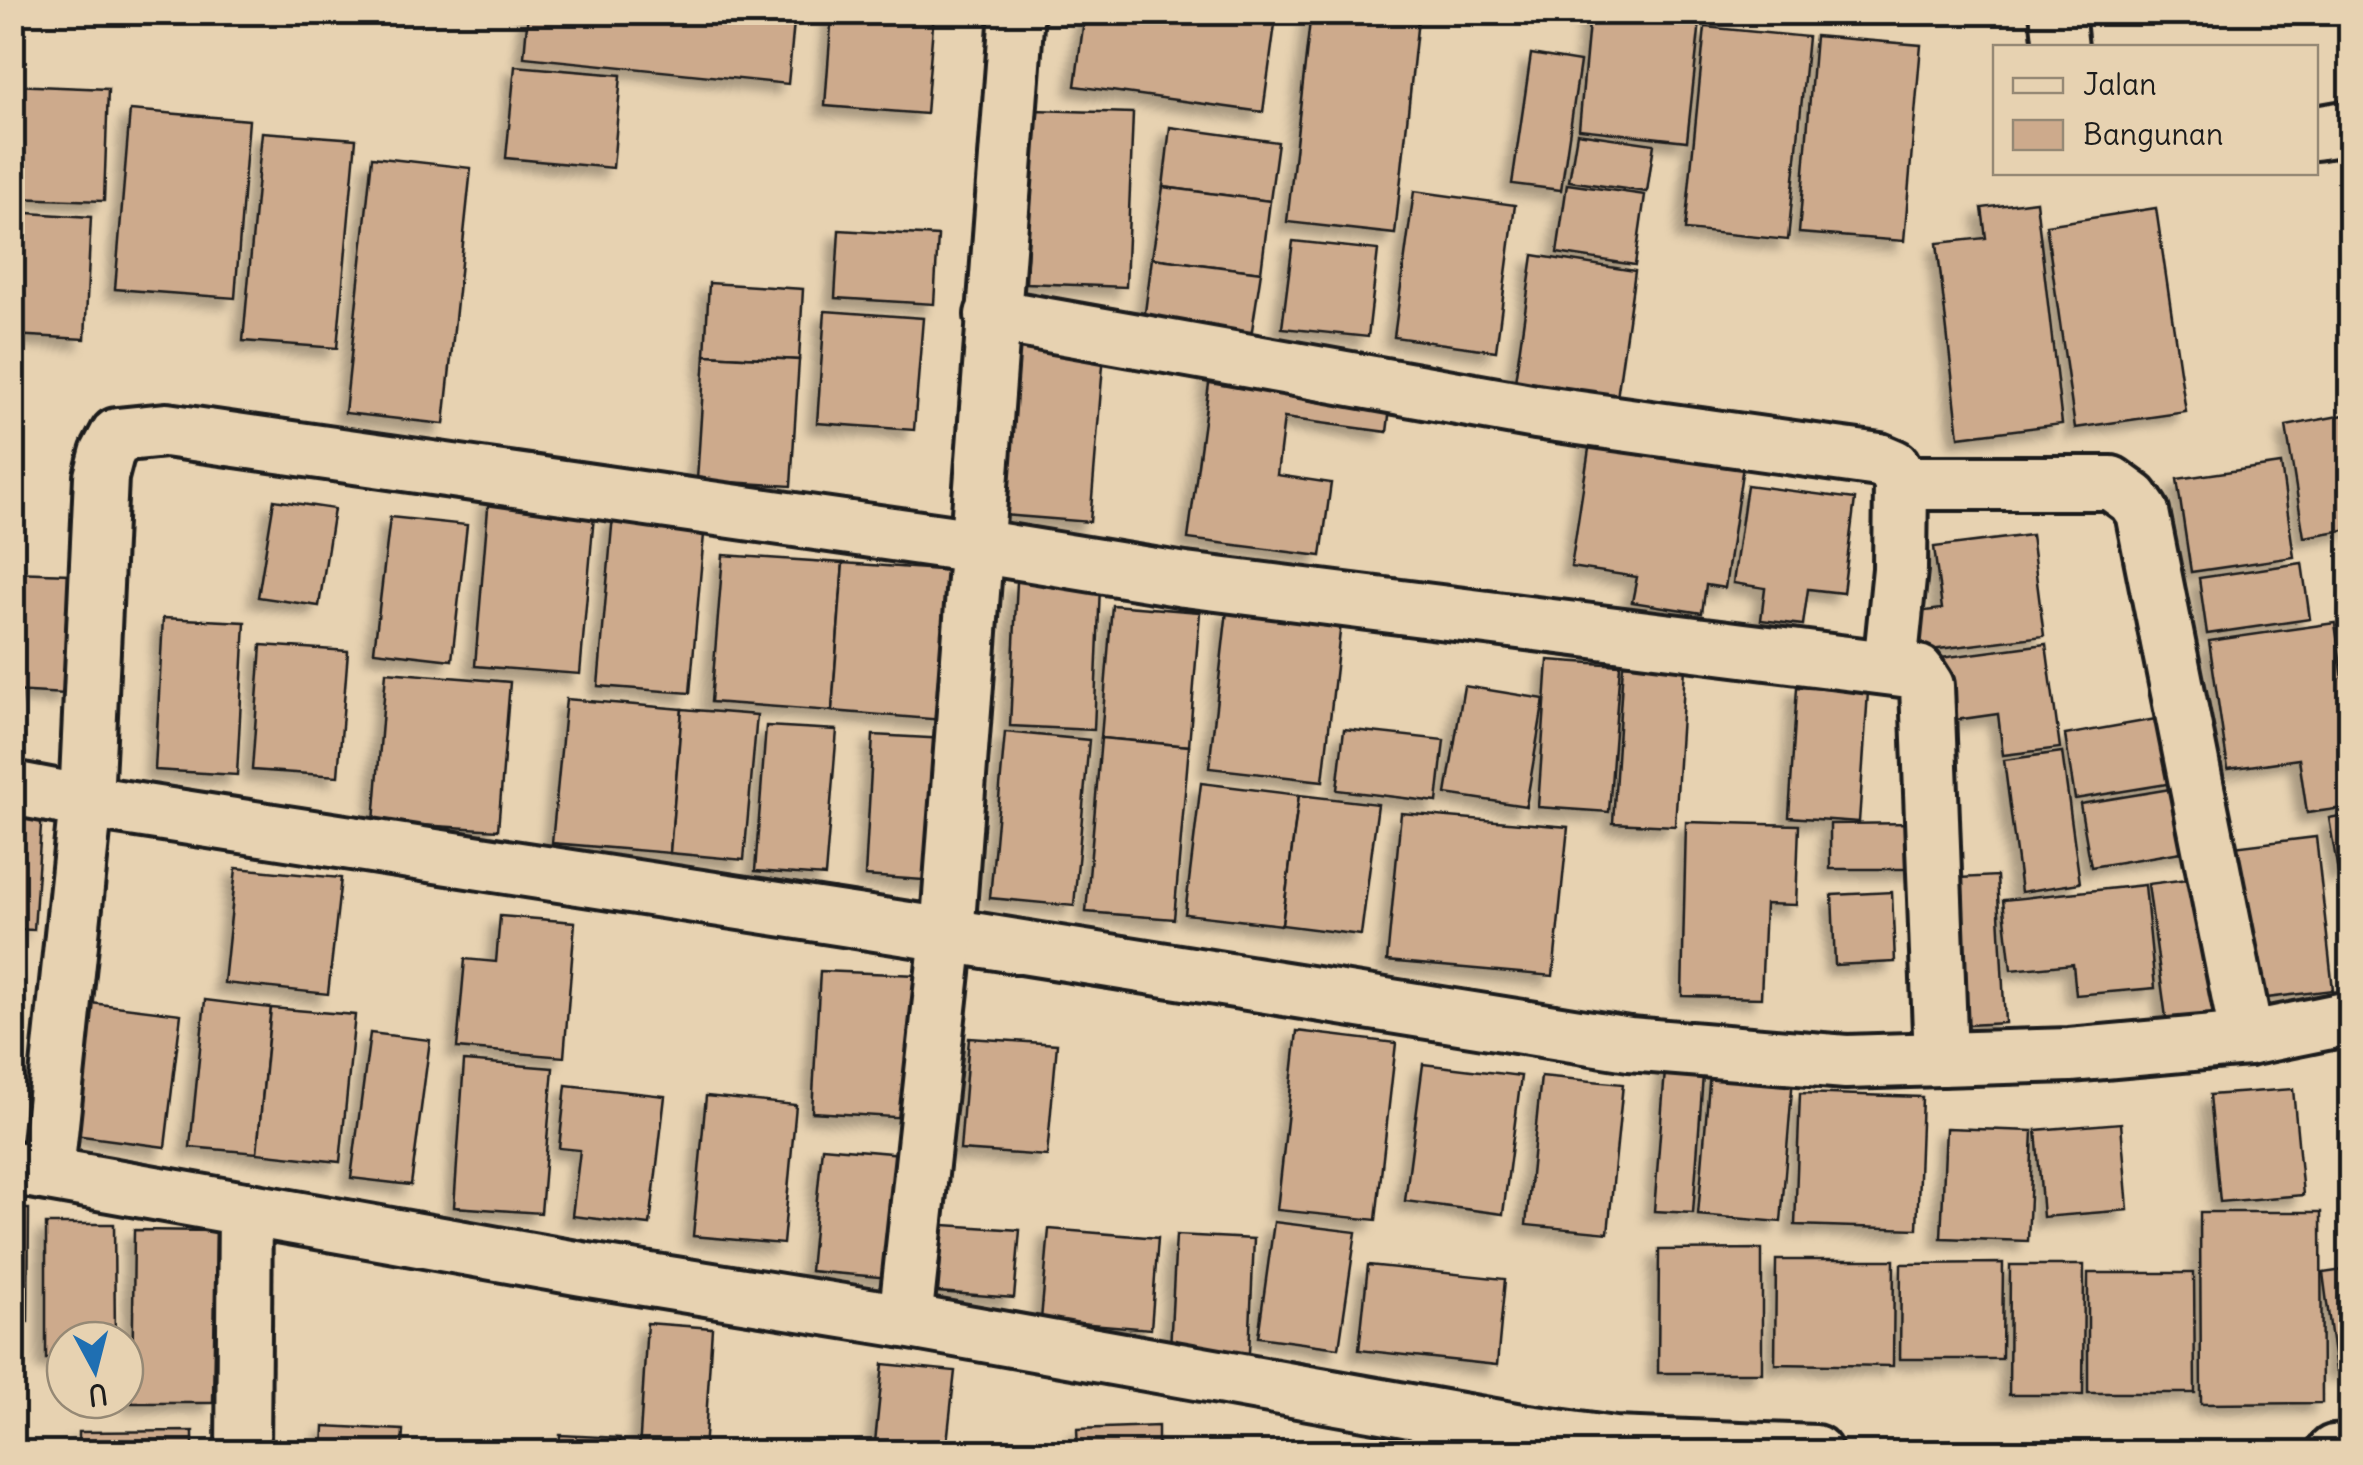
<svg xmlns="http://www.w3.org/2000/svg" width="2363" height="1465" font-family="Delius,sans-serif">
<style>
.building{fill:#cdaa8c;stroke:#1c1c1c;stroke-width:2.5;filter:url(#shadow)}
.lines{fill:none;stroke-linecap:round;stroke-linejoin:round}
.street-casing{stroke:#1c1c1c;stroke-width:60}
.street{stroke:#e7d2b1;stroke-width:52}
</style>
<defs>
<filter id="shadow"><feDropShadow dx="-9" dy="9" stdDeviation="5" flood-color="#0004"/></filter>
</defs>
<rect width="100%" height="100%" fill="#e7d2b1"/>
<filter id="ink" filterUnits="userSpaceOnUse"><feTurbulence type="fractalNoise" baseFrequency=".01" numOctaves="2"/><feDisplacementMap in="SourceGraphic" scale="20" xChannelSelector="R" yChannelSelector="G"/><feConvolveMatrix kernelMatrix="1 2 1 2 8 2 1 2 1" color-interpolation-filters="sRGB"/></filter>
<g filter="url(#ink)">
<!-- building -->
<g class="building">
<polygon points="528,12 795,12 788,84 524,57"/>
<polygon points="832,12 934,12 926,114 825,106"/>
<polygon points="1085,12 1243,12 1276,17 1263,112 1075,86"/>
<polygon points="1311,12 1354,12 1418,19 1395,234 1287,222"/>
<polygon points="1590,12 1701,12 1687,141 1579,129"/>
<polygon points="1705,27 1808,37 1788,240 1685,230"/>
<polygon points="1815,36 1921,45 1904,241 1799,233"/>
<polygon points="1531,54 1580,62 1561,190 1512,184"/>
<polygon points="515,66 621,75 613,168 506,158"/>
<polygon points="12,85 108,89 104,201 12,198"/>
<polygon points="130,110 249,120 235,298 115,289"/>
<polygon points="1034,110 1133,113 1126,287 1026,283"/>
<polygon points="1170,127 1278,142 1270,201 1163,187"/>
<polygon points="262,132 356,139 337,348 243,341"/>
<polygon points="1577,133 1654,144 1647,192 1569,181"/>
<polygon points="372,157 471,168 444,424 345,413"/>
<polygon points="1567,184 1645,195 1635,265 1557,253"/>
<polygon points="1163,187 1270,201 1261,272 1152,258"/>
<polygon points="1414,191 1515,205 1496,351 1394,337"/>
<polygon points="2036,201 2062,424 1959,437 1937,243 1986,238 1982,208"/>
<polygon points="2156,208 2186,412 2075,428 2046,225"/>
<polygon points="12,212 91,217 85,339 12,335"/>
<polygon points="839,230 938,236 934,304 835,298"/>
<polygon points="1293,241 1378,250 1368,337 1282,328"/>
<polygon points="1533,255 1635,271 1616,405 1514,389"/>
<polygon points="1152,258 1261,272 1250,343 1143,328"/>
<polygon points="709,283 803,289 799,360 705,355"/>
<polygon points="825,311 923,318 914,430 817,423"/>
<polygon points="1018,345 1104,353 1090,522 1003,515"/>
<polygon points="705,355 799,360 791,486 697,480"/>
<polygon points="1211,369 1392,392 1387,432 1284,418 1277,475 1331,483 1321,556 1188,539"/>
<polygon points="2344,415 2350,454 2350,529 2304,537 2286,426"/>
<polygon points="1592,429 1745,452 1725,588 1706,585 1702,613 1632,602 1637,577 1571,567"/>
<polygon points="2281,464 2294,557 2191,572 2177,479"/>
<polygon points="1747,485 1855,499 1843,593 1808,589 1803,625 1761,620 1765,588 1733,583"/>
<polygon points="489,496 595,504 580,674 475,666"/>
<polygon points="274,500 334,509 319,606 258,597"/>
<polygon points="613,515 705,523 690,693 598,686"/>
<polygon points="390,517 467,525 452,660 374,651"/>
<polygon points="2031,535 2044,636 1922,651 1917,612 1942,609 1934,547"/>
<polygon points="723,555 843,563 832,711 711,702"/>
<polygon points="843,563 954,571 943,720 832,711"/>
<polygon points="2302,563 2310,619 2207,634 2199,578"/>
<polygon points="12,572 70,574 66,694 12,691"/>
<polygon points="1017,581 1100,586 1094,730 1010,726"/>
<polygon points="1112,605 1200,612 1189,746 1101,738"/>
<polygon points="1227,610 1341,623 1323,781 1209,768"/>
<polygon points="163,618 245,622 237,775 155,770"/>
<polygon points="2335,623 2350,729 2350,807 2307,813 2299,759 2228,769 2209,641"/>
<polygon points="2350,642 2350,692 2342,643"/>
<polygon points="2046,644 2060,748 2003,755 1998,714 1941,722 1933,659"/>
<polygon points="261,645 348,651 338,776 252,770"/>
<polygon points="1548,660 1620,665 1609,812 1538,807"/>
<polygon points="1623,664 1685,668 1675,826 1613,823"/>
<polygon points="386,672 510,682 498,830 374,822"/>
<polygon points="1464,686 1544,699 1526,806 1446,794"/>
<polygon points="1797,687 1868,692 1859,822 1789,817"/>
<polygon points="566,699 682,709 670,853 552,843"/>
<polygon points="682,709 757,715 744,860 670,853"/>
<polygon points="2173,716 2185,781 2075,799 2065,735"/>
<polygon points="766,726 837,730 825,876 755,871"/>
<polygon points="1344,729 1444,740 1437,802 1337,790"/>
<polygon points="1005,732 1089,740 1074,906 990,898"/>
<polygon points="873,735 947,739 938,881 865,876"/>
<polygon points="1101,738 1189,746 1174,919 1086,912"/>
<polygon points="2062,752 2080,883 2021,892 2004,760"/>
<polygon points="1201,783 1299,795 1282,925 1185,914"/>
<polygon points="2188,786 2199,849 2091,867 2080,804"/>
<polygon points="1299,795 1378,804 1361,935 1282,925"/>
<polygon points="12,809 42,811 34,930 12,929"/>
<polygon points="1401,813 1568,827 1553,976 1387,961"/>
<polygon points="2350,814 2350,870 2338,872 2329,818"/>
<polygon points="1686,822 1799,825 1796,905 1765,904 1761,998 1682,996"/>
<polygon points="1920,823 1920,869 1830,869 1830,824"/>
<polygon points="2316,837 2333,990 2250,1000 2233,847"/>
<polygon points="236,868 341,878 328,994 224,983"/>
<polygon points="1997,876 2005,1023 1949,1026 1940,879"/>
<polygon points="2212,876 2231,1018 2167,1025 2148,884"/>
<polygon points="2145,885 2155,988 2076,995 2073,964 2011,970 2003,900"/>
<polygon points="1892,892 1895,962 1835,965 1832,895"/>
<polygon points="500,916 575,922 564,1057 457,1048 465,959 496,962"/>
<polygon points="820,971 918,975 910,1118 812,1112"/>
<polygon points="205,1000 271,1008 257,1153 190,1147"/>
<polygon points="83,1002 181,1014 165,1147 67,1134"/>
<polygon points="271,1008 355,1015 340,1162 257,1153"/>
<polygon points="1297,1031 1396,1043 1376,1220 1277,1210"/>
<polygon points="370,1033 430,1040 411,1185 351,1178"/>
<polygon points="969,1038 1057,1044 1047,1156 960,1150"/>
<polygon points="1666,1058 1704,1061 1693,1213 1654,1211"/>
<polygon points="464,1061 553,1068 541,1213 454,1207"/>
<polygon points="1423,1064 1521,1076 1503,1214 1405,1201"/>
<polygon points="1710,1071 1793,1077 1781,1222 1698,1215"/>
<polygon points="1541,1076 1623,1084 1608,1233 1526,1225"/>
<polygon points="566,1085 665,1096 650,1225 572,1216 580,1150 559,1148"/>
<polygon points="2293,1089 2303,1195 2220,1202 2210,1095"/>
<polygon points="1800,1093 1922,1097 1917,1229 1795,1225"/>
<polygon points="706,1096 796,1105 783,1244 693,1236"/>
<polygon points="2121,1123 2128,1210 2043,1217 2036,1130"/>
<polygon points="1946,1128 2033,1131 2028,1241 1941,1238"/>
<polygon points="822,1147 913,1155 902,1279 810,1271"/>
<polygon points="12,1209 29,1209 28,1322 12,1321"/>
<polygon points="2200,1212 2321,1212 2322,1403 2201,1404"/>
<polygon points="1274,1222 1356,1232 1339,1348 1258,1337"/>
<polygon points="46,1224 114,1224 115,1340 65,1340 65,1359 46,1359"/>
<polygon points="944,1225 1020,1230 1014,1298 938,1292"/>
<polygon points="1049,1229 1158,1238 1151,1329 1041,1320"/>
<polygon points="134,1230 216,1231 213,1403 132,1403"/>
<polygon points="1176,1235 1254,1239 1249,1353 1170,1349"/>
<polygon points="1762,1249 1762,1373 1658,1373 1659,1250"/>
<polygon points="1776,1260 1894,1260 1893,1366 1775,1364"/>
<polygon points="2003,1263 2002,1359 1900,1359 1901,1264"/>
<polygon points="1368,1265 1505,1279 1497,1365 1359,1350"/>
<polygon points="2010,1265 2084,1265 2083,1395 2009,1395"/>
<polygon points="2350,1269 2350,1369 2336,1371 2323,1273"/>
<polygon points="2088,1273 2194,1273 2195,1393 2088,1393"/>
<polygon points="647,1323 712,1328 704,1452 639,1452"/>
<polygon points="883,1364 955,1371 946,1452 874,1452"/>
<polygon points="324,1426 403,1430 402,1452 323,1452"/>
<polygon points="1158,1426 1158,1452 1078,1452 1077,1429"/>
<polygon points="193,1431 193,1452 79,1452 79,1432"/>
<polygon points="560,1435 620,1438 620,1452 559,1452"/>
<polygon points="1293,1446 1441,1449 1441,1452 1292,1452"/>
</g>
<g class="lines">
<!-- street casing -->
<g class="street-casing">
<g id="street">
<polyline points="2057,12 2061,48"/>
<polyline points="2316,133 2350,127"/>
<polyline points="992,315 1536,412 1879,460 1893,466 1901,483 1900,569 1890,667"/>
<polyline points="1901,483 2111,483 2133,499 2142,512 2247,1039"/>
<polyline points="12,788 86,802 947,935 1629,1044 1846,1062 2070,1055 2247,1039 2350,1018"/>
<polyline points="14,1168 582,1269 905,1321 1528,1432 1614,1444 1815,1452"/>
<polyline points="47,1172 86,802 101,477 107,454 117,435 166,430 976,546 1185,580 1918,672 1927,686 1941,1059"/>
<polyline points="905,1321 947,935 1017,12"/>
<polyline points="243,1452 245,1209"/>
<polyline points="2334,1452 2350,1451"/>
</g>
</g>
<!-- street -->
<use href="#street" class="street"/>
</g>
</g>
<!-- margin -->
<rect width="2363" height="1465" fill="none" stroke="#e7d2b1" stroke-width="50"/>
<rect x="25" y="25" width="2313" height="1415" fill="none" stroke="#1c1c1c" stroke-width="4" filter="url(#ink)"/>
<!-- legend -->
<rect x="1993" y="45" width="325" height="130" fill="#e7d2b1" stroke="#968975" stroke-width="2.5"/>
<rect x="2013" y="78" width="50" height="15" fill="#e7d2b1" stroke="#968975" stroke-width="2.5"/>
<text x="2083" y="95" font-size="30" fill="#1c1c1c">Jalan</text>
<rect x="2013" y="120" width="50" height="30" fill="#cdaa8c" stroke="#968975" stroke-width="2.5"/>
<text x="2083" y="145" font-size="30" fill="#1c1c1c">Bangunan</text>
<!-- north arrow -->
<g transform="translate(95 1370) rotate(173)"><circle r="48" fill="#e7d2b1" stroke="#968975" stroke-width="2.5"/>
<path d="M0-8L18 38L0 25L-18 38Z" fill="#1f6fb2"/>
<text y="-15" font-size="28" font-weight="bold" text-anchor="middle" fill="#1c1c1c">U</text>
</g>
</svg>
